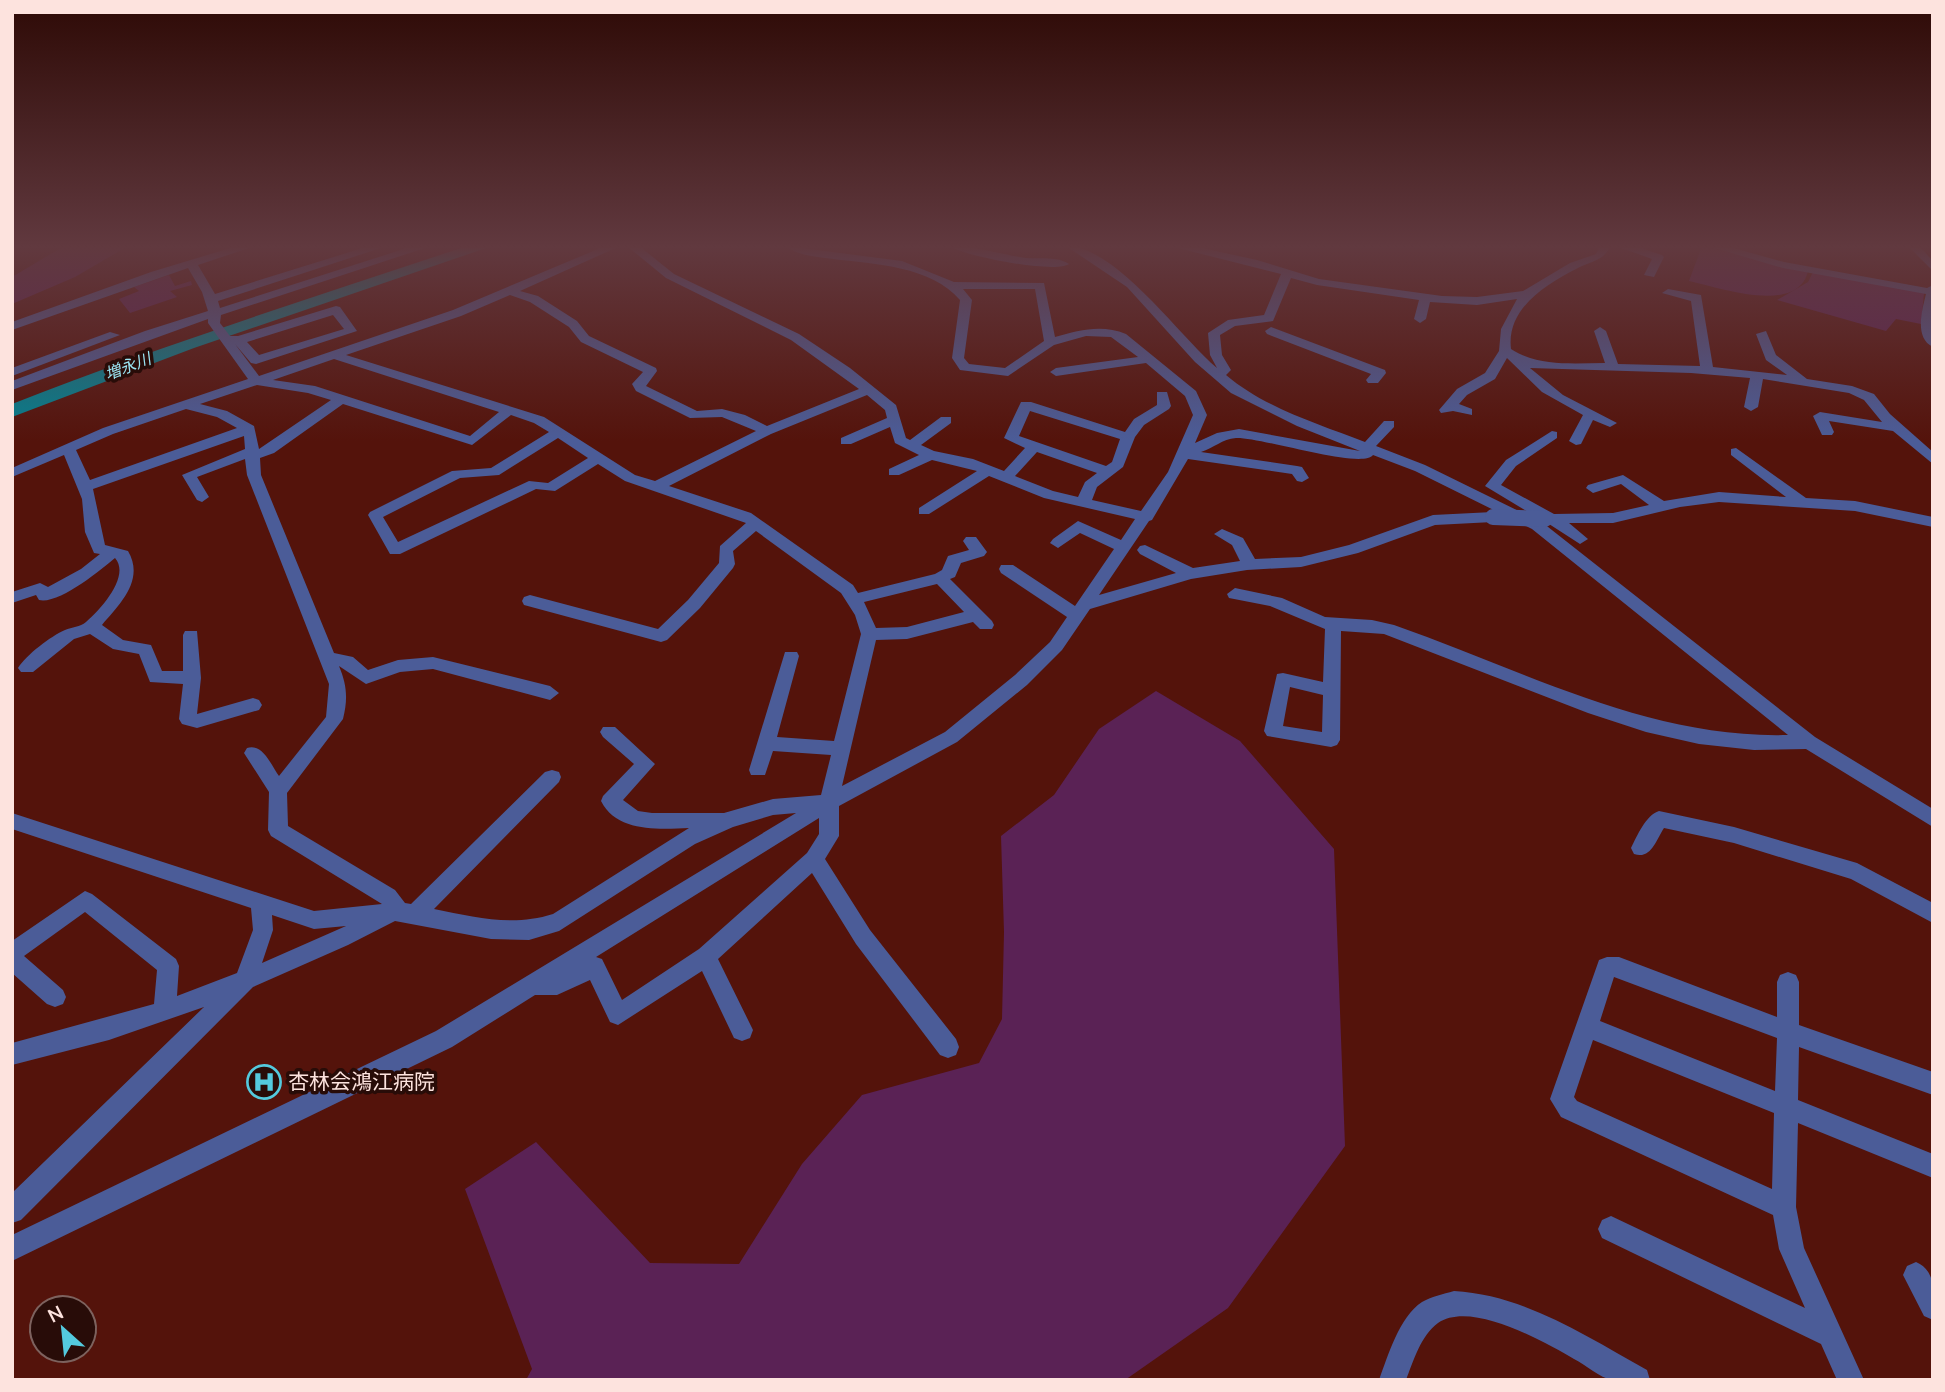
<svg xmlns="http://www.w3.org/2000/svg" width="1945" height="1392" font-family="'Nunito Sans','Noto Sans JP',sans-serif">
<style>
.green{fill:#5a2255}
.lines{fill:none;stroke-linecap:round;stroke-linejoin:round}
.river{fill:#028191;fill-rule:evenodd}
.minor{fill:#4b5c98;fill-rule:evenodd}
.minor-bridge{stroke:#4b5c98;stroke-width:16}
.labels{text-anchor:middle;dominant-baseline:central;stroke-width:7;stroke-linejoin:round;paint-order:stroke}
.far-water-label{font-size:16px;font-style:italic;fill:#9be5f3;stroke:#280c08}
.near-poi-label{font-size:21px;fill:#fde3de;stroke:#280c08;text-anchor:start}
</style>
<rect width="100%" height="100%" fill="#54130b"/>
<!-- green -->
<g class="green">
<polygon points="64,246 128,246 75,277 12,304 12,277"/>
<path d="M1702 246 1808 271C1798 316 1718 287 1689 281Z"/>
<polygon points="1813,272 1924,293 1921,324 1896,319 1886,331 1777,300 1808,282"/>
<polygon points="169,275 175,286 191,281 192,285 170,291 177,297 130,313 119,299 139,291 134,287"/>
<polygon points="1156,691 1240,741 1334,849 1345,1146 1228,1308 1125,1380 526,1380 532,1369 465,1189 536,1142 650,1263 739,1264 802,1164 862,1095 979,1063 1002,1019 1004,932 1001,836 1054,795 1099,729"/>
</g>
<g class="lines">
<!-- river -->
<path class="river" d="M467 246H492L194 348 12 417V404C162 345 315 297 467 246Z"/>
<!-- minor -->
<g class="minor">
<polygon points="12,246 19,246 12,250"/>
<path d="M237 246H255L198 265 215 294 369 246H387L218 301 220 308 413 246H431L221 315 220 323 230 336H238L336 306 340 307 357 331 256 364 251 363 235 344 259 376 453 310 605 246H620L520 291 538 296 577 321 589 336 656 368 657 371 646 386 697 411 722 409 745 415 767 426 859 389 791 340 666 278 627 246H639L674 274 799 334 850 368 896 405 906 438 910 440 941 417H951V423L921 445 934 451 973 459 1004 471 1025 448 1004 438 1021 402H1031L1125 432 1134 419 1157 405V392H1167L1171 406 1169 409 1144 425 1135 437 1123 467 1097 487 1092 500 1141 511 1168 472 1193 415 1185 396 1146 363 1056 376 1050 372 1056 368 1138 357 1111 337 1086 336 1054 345 1008 376 960 370 952 358 960 300C931 266 875 264 833 259 817 257 799 256 786 246L902 261 954 282 1044 283 1055 337C1079 330 1102 324 1126 334L1196 391 1207 415 1195 443 1217 433 1239 429 1360 451 1297 426 1231 393 1195 362 1127 287 1066 246C1116 246 1179 336 1217 368L1210 355 1208 333 1228 320 1264 315 1281 274 1170 246H1193L1257 260 1319 279 1442 296 1477 297 1523 291 1570 263 1596 254 1600 246H1611C1602 262 1591 261 1576 269 1545 285 1506 309 1511 349 1539 367 1573 363 1605 363L1594 331 1600 327 1606 331 1618 364 1700 366 1691 301 1662 293 1668 289 1701 295 1713 367 1787 375 1766 360 1756 334 1766 331 1776 355 1807 379 1852 386 1874 394 1890 414 1933 452V464L1893 431 1829 421 1834 432 1832 435H1822L1813 416 1820 412 1882 422 1864 400 1849 393 1769 380 1763 379 1758 407 1751 411 1744 407 1750 378 1691 373 1530 368 1563 395 1617 423 1610 427 1593 420 1581 444 1576 445 1569 441 1583 415 1542 392 1507 358 1495 379 1467 395 1459 404 1472 409V415L1453 411 1441 413 1439 410 1457 389 1485 373 1499 351 1501 329 1517 299 1477 305 1430 302 1426 319 1420 323 1414 319 1419 300 1317 285 1291 278 1273 321 1235 326 1220 335 1222 355 1231 370 1226 375C1265 408 1318 424 1365 442L1384 421H1394V427L1376 446 1425 465 1539 521 1538 518 1485 486 1506 460 1552 431 1557 432V438L1516 466 1501 485 1554 514 1613 513 1649 505 1621 484 1593 493 1586 488 1588 485 1623 475 1664 501 1719 492 1786 497 1731 455V449L1736 448 1806 498 1855 501 1933 517V527L1855 511 1719 502 1680 507 1613 523H1569L1588 539 1580 544 1549 524 1543 523 1815 737 1933 809V827L1806 749 1754 750 1699 744 1646 732 1588 713 1384 634 1341 631 1340 740 1337 745 1331 747 1267 736 1264 731 1277 674 1283 673 1323 682 1325 629 1270 606 1229 598 1227 594 1235 588 1282 598 1325 617 1372 620 1394 625C1523 670 1648 739 1788 735L1532 529 1415 471 1373 455C1362 470 1261 437 1236 438 1222 439 1214 448 1201 452L1297 466 1302 467 1309 478 1302 482 1297 481 1292 474 1188 459 1152 520 1149 521 1099 595 1176 573 1140 554 1137 550 1140 546 1145 545 1193 568 1240 561 1232 545 1214 534 1222 529 1243 538 1255 559 1301 557 1349 545 1433 515 1493 512 1500 517 1493 522 1435 525 1358 553 1301 567 1247 570 1191 579 1090 609 1062 650 1027 685 957 742 839 806V836L825 859 870 930 956 1039 959 1047 956 1055 948 1058 940 1055 856 944 812 873 718 959 753 1030 750 1038 742 1041 734 1038 702 971 618 1025 610 1022 590 980 557 995H535L452 1047 12 1261V1235L436 1031 796 813 773 815 733 827 695 844 559 931 529 940 491 939 395 921 348 945 253 987 21 1220 12 1223V1193L204 1007 109 1040 12 1065V1043L154 1004 157 970 85 912 24 956 63 990 66 997 63 1004 55 1007 47 1004 12 973V941L85 891 92 894 176 959 179 966 177 996 237 973 253 930 251 908 12 829V813L314 911 382 904 271 836 268 830 269 792 244 753 247 748C263 743 271 765 279 776L326 717 329 684 247 475 245 459 197 477 209 497 202 502 197 500 182 475 245 449 244 436 93 489 105 545 128 551C145 580 120 604 102 625L123 640 151 645 162 671H183V635L185 631H197L201 678 197 714 253 698 259 700 262 705 259 710 197 728 182 724 179 719 183 684 150 682 139 654 113 649 90 634 74 639 33 672H21L18 668C26 655 51 636 65 630 72 627 80 627 86 622 100 610 131 576 115 558 101 570 58 605 39 600L36 595 12 603V592L40 583 48 587 81 569 100 554 94 553 85 532 82 499 64 455 12 477V468L103 428 248 379 208 323V319L12 390V381L145 331 208 311 202 292 188 268 12 330V322L151 272ZM963 289H1035L1044 341 1005 368 969 364 964 358 972 300ZM510 295 530 302 569 327 581 342 643 372 632 384 636 391 690 418 722 417 756 431 655 481 635 475 544 417 346 355 461 316ZM333 315 344 329 259 355 247 342ZM334 359 499 412 470 436 315 386 273 380ZM257 385 308 393 331 400 259 449 254 426 227 411 200 404ZM867 395 885 410 887 418 841 438V444H851L890 427 895 443 919 455 889 469V475H899L932 460 977 471 919 508V514H929L989 476 1044 498 1135 519 1121 540 1078 521 1053 539 1050 543 1058 548 1080 533 1114 549 1075 606 1013 565H1001L999 569 1001 573 1067 617 1050 642 1015 675 945 732 842 786 876 640 907 639 973 622 980 629H992L994 625 992 621 950 579 955 577 961 563 984 556 987 552 976 537H966L963 541 969 550 948 556 942 570 935 574 858 593 853 585 751 513 669 486 771 434ZM343 404 472 445 511 415 534 423 549 432 491 468 452 471 370 512 368 515 390 554H400L536 489 555 491 598 464 625 481 746 523 720 546 719 563 688 600 658 629 530 595 524 597 522 601 524 605 661 642 667 640 700 608 733 568 735 564 733 551 756 531 841 593 855 615 861 634 834 741 777 737 799 656 797 652H785L749 770 751 775H765L773 751 831 755 821 795 773 799 724 813H652L638 811 623 800 655 764 615 727H603L600 732 603 737 634 764 603 796 601 801C617 833 660 829 689 828L553 914C512 927 475 917 434 909L559 782 561 777 559 772 552 770 545 772 411 904 405 903 395 890 288 826 287 793 343 719C348 699 347 685 339 666L366 684 400 672 433 669 550 700 559 693 550 686 433 657 398 660 368 670 353 657 334 653 261 475 260 458 274 453ZM186 409 217 417 237 428 90 480 76 450 113 434ZM1030 411 1120 439 1112 462 1106 466 1019 436ZM558 438 588 458 548 483 529 481 398 542 383 517 460 478 499 475ZM1037 452 1097 473 1085 482 1078 497 1053 491 1015 476ZM937 584 964 612 907 627 876 628 864 602ZM1290 687 1323 695 1322 732 1283 726ZM819 818V834L807 853 699 949 622 1000 602 959 596 957ZM272 915 314 929 346 926 262 963 273 930Z"/>
<path d="M949 246C976 246 999 254 1026 258 1039 259 1058 256 1069 264 1055 274 964 256 949 246Z"/>
<polygon points="1616,246 1634,246 1662,255 1664,257 1654,277 1644,275 1652,259"/>
<path d="M1707 246H1726L1784 262 1927 288 1933 285V347C1914 338 1922 310 1926 294L1783 268Z"/>
<polygon points="1908,246 1919,246 1933,261 1933,271"/>
<polygon points="1271,327 1385,370 1386,373 1378,383 1368,383 1366,380 1371,374 1267,334 1265,331"/>
<polygon points="110,332 120,335 12,376 12,368"/>
<path d="M1659 811 1734 827 1857 863 1933 903V923L1851 879 1734 843 1664 828C1656 840 1651 860 1634 854L1631 848C1637 836 1646 815 1659 811Z"/>
<path d="M1607 957H1619L1777 1017V982L1780 975 1788 972 1796 975 1799 982V1025L1933 1072V1095L1799 1047 1798 1100 1933 1154V1178L1798 1123 1796 1207 1804 1248 1864 1380H1837L1821 1344 1602 1238 1598 1229 1602 1220 1611 1216 1805 1308 1779 1249 1773 1215 1561 1117 1550 1099 1599 960ZM1614 977 1777 1038 1775 1091 1600 1021ZM1593 1040 1774 1113 1772 1189 1577 1101 1574 1097Z"/>
<path d="M1916 1262C1939 1272 1933 1299 1933 1320L1924 1316 1903 1275 1907 1266Z"/>
<path d="M1454 1291C1525 1295 1586 1336 1647 1370L1650 1380C1638 1380 1624 1382 1612 1380 1600 1378 1586 1365 1574 1359 1545 1342 1471 1300 1438 1323 1421 1335 1413 1362 1406 1380H1379C1388 1356 1399 1317 1422 1302 1431 1297 1443 1294 1454 1291Z"/>
</g>
<!-- minor-bridge -->
<polyline class="minor-bridge" points="1493,517 1545,519"/>
</g>
<!-- sky -->
<linearGradient id="sky" x2="0" y2="1"><stop stop-color="#2e0a06"/><stop offset="0.56" stop-color="#61393f"/><stop offset="1" stop-color="#61393f" stop-opacity="0"/></linearGradient>
<rect width="1945" height="441" fill="url(#sky)"/>
<!-- icons -->
<defs>
<g id="hospital-ring" transform="scale(1.75)"><circle r="9.5" fill="#280c08" stroke="#54cade" stroke-width="1.5"/><path d="M-5-5h3v3.5h4V-5h3V5h-3V1.5h-4V5h-3Z" fill="#54cade"/></g>
</defs>
<g fill-rule="evenodd">
<use href="#hospital-ring" x="264" y="1082"/>
</g>
<g class="labels">
<!-- far-water labels -->
<g class="far-water-label">
<text transform="translate(128 367) rotate(-21)">増永川</text>
</g>
<!-- near-poi labels -->
<g class="near-poi-label">
<text x="288" y="1082">杏林会鴻江病院</text>
</g>
</g>
<!-- border -->
<rect width="1945" height="1392" fill="none" stroke="#fde3de" stroke-width="28"/>
<!-- north arrow -->
<g transform="translate(63 1329) rotate(333)"><circle r="33" fill="#280c08" stroke="#7d625e" stroke-width="2"/>
<path d="M0-5L12 26L0 18L-12 26Z" fill="#54cade"/>
<text y="-10" font-size="19" font-weight="bold" text-anchor="middle" fill="#fde3de">N</text>
</g>
</svg>
